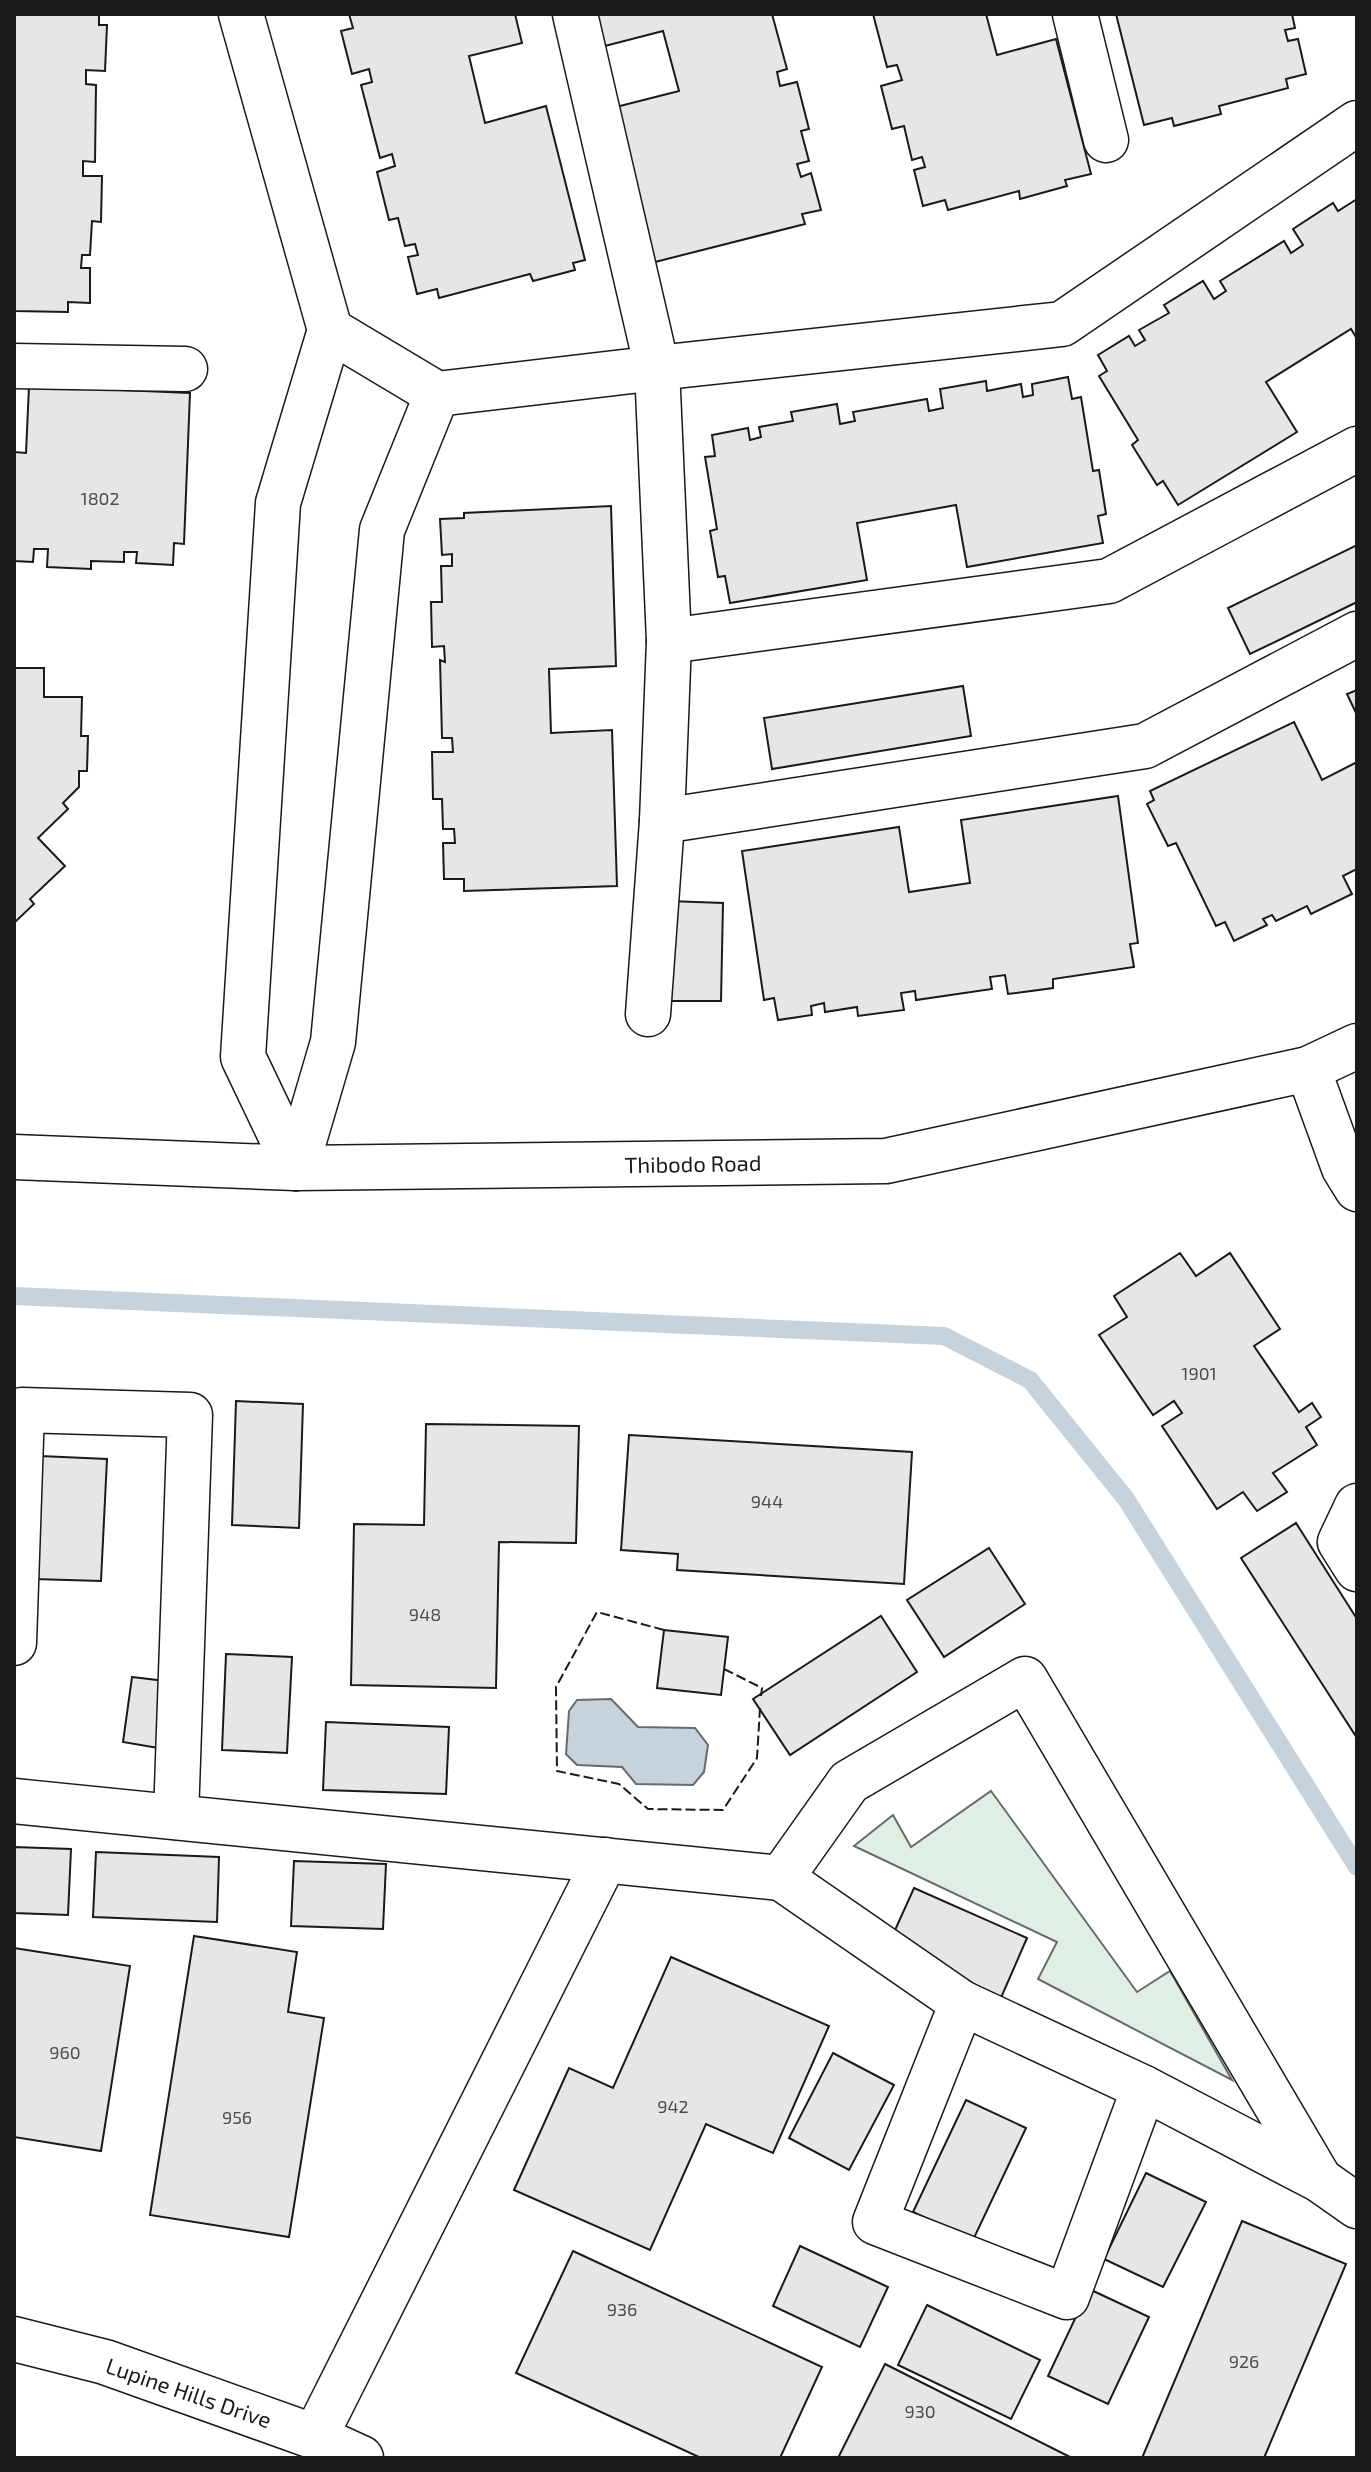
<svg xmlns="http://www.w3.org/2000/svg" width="1371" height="2472" font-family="'Exo 2',sans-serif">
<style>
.green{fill:#e0efe3;stroke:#6a6a6a;stroke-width:2}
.water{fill:#c6d2dc;stroke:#6a6a6a;stroke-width:2}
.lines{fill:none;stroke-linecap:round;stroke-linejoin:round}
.stream{stroke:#c6d2dc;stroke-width:18}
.building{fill:#e6e6e6;stroke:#1a1a1a;stroke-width:2}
.minor-casing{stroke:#1a1a1a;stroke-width:47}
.minor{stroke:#fff;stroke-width:44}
.fence{stroke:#1a1a1a;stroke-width:2;stroke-dasharray:10 4;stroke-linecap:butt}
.labels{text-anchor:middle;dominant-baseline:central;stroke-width:6;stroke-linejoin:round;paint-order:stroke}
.number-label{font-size:18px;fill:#4d4d4d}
.street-label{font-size:22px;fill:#1a1a1a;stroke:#fff}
</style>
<rect width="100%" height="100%" fill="#fff"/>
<!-- green -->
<polygon class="green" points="991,1791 1137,1992 1170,1971 1232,2080 1038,1979 1057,1942 854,1846 893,1815 911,1847"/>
<!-- water -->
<polygon class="water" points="611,1699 638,1727 695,1728 708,1745 704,1772 693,1785 636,1784 622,1767 577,1765 566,1754 569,1711 577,1700"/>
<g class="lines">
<!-- stream -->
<polyline class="stream" points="14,1296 944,1336 1030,1380 1126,1499 1357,1867"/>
</g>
<!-- building -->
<g class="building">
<polygon points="14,14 99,14 99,25 107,25 105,71 86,70 86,84 96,85 95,162 83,161 83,176 102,176 101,222 92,221 90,255 82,255 81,268 90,268 90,303 68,302 68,312 14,311"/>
<polygon points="349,14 515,14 522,43 469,56 485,123 546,106 585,260 573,263 575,270 533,281 530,274 439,298 437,289 417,294 408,257 418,255 415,244 405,246 398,218 389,220 377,172 395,166 392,154 380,158 361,85 372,82 369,69 352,74 341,31 353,28"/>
<polygon points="593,14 772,14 787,69 777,72 780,86 797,82 809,129 801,131 809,161 797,164 801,177 811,173 821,210 802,214 805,224 655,262 616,107 679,91 663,31 601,47"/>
<polygon points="873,14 986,14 997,55 1056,39 1091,174 1065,180 1067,186 1020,199 1019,191 948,210 945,200 923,206 914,170 925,167 922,157 912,160 904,126 892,129 881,86 902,80 897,65 887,67"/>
<polygon points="1116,14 1292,14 1295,28 1285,30 1288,41 1298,39 1306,74 1286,79 1288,88 1219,106 1221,114 1174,126 1172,118 1144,125"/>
<polygon points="1357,199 1357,339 1351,329 1266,382 1297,432 1178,505 1163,481 1157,485 1132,445 1138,440 1099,376 1107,371 1098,355 1129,336 1135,346 1145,340 1139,330 1169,313 1164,305 1203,281 1214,299 1226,291 1220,281 1284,241 1291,253 1303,245 1293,229 1333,203 1338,211"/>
<polygon points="1068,377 1072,399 1081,397 1093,471 1099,470 1106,514 1098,516 1103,543 967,567 956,505 857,523 867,580 730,603 725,576 718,577 710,531 717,529 705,457 715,456 712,435 748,428 750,440 761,437 759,427 793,421 791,412 837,404 840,424 855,421 853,412 927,399 929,411 943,408 940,389 986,381 987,391 1021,384 1023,397 1033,395 1032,384"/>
<polygon points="29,386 190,393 184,544 174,543 173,565 136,563 137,552 124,552 124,562 91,561 91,569 47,567 48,549 34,549 33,562 14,561 14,452 26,453"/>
<polygon points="611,506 616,666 549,669 551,733 612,730 617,886 464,891 464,879 444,879 443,843 455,843 454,829 443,829 442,799 433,799 432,752 453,752 452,738 442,738 440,660 445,662 444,646 432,647 431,602 442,602 441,566 452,566 452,554 442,555 440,519 464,518 464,513"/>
<polygon points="1357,545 1357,602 1250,654 1228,608"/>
<polygon points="14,668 44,668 44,697 82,697 81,736 88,736 87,771 79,771 79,787 63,803 68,809 38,838 65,866 30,899 34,904 14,923"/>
<polygon points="963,686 971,736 772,769 764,718"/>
<polygon points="1357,690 1357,715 1347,694"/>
<polygon points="1294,722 1322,780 1357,762 1357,869 1343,876 1352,894 1311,914 1307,906 1276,921 1272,915 1263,919 1267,925 1234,941 1225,922 1216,926 1176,843 1168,846 1147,804 1154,800 1150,791"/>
<polygon points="1118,796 1138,943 1130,944 1134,967 1053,979 1053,988 1008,994 1005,975 990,977 992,989 916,1000 915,991 901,993 904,1010 858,1016 857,1007 825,1012 824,1003 811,1006 812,1015 778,1020 774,998 764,1000 742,851 899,827 909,892 970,883 961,820"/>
<polygon points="669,901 723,903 721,1001 666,1001"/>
<polygon points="1180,1253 1196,1276 1230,1253 1280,1329 1254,1346 1299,1412 1312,1403 1321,1417 1306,1427 1317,1445 1273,1473 1287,1492 1257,1511 1243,1492 1217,1509 1162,1426 1182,1413 1174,1401 1153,1415 1099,1335 1127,1317 1114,1296"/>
<polygon points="236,1401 303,1404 299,1528 232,1525"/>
<polygon points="426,1424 579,1426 576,1543 499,1542 496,1688 351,1685 354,1524 424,1525"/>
<polygon points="629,1435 912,1452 904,1584 677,1570 678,1554 621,1550"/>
<polygon points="40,1456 107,1459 101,1581 34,1579"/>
<polygon points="1296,1523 1357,1619 1357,1738 1241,1558"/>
<polygon points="989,1548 1025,1604 944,1657 907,1600"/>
<polygon points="881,1616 917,1672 790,1755 753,1699"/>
<polygon points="664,1630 728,1637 721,1695 657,1688"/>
<polygon points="226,1654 292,1657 287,1753 222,1750"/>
<polygon points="132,1677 174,1682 170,1750 123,1742"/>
<polygon points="326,1722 449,1727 446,1794 323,1790"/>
<polygon points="14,1847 71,1849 68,1915 14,1913"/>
<polygon points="96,1852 219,1857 217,1922 93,1917"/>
<polygon points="294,1861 386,1864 383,1929 291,1926"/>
<polygon points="914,1888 1027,1938 1000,2000 886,1950"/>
<polygon points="194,1936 297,1952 288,2012 324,2018 289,2237 150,2215"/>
<polygon points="14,1948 130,1966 101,2151 14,2137"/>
<polygon points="671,1957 829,2026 773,2153 706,2124 650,2250 514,2190 569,2068 613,2088"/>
<polygon points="833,2053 894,2085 849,2170 789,2138"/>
<polygon points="966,2100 1026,2128 973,2240 913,2212"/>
<polygon points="1146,2173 1206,2202 1163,2287 1104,2259"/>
<polygon points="1242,2221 1346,2264 1264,2458 1142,2458"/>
<polygon points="800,2246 888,2287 860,2347 773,2306"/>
<polygon points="573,2251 822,2367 780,2458 701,2458 516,2373"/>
<polygon points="1089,2289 1149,2317 1108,2404 1048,2376"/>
<polygon points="927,2305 1040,2360 1011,2419 898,2365"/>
<polygon points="885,2364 1072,2458 838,2458"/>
</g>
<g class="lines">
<!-- minor casing -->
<g class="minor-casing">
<g id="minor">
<polyline points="241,14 330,330 437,394 657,368 669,641 662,821 648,1014"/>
<polyline points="575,14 657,368 1062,324 1357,123"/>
<polyline points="1075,14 1106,140"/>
<polyline points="14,366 185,369"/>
<polyline points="669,641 1109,581 1357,449"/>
<polyline points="662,821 1145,746 1357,634"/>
<polyline points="1308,1069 1344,1168 1357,1189"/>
<polyline points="14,1157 296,1168 886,1161 1308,1069 1357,1046"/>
<polyline points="296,1168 243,1057 278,503 330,330"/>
<polyline points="296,1168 333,1042 382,530 437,394"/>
<polyline points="1357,1506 1340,1542 1357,1569"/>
<polyline points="14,1643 22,1410 190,1415 176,1817"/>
<polyline points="14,1801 781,1878 962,2003 1144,2088 1320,2180 1357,2206"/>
<polyline points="781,1878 849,1782 1025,1679 1320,2180"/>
<polyline points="962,2003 875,2222 1067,2297 1144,2088"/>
<polyline points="14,2339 105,2362 315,2437 361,2458"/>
<polyline points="315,2437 605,1860"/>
</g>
</g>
<!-- minor -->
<use href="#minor" class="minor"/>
<!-- fence -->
<g class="fence">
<polyline points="664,1630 597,1612 556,1687 557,1771 619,1784 648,1809 723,1810 757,1758 760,1708"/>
<polyline points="724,1669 762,1688 761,1696"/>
</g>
</g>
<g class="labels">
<!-- number labels -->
<g class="number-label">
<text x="100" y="498">1802</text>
<text x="1199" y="1373">1901</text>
<text x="767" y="1501">944</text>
<text x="425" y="1614">948</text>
<text x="65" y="2052">960</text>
<text x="673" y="2106">942</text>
<text x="237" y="2117">956</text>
<text x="622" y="2309">936</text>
<text x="1244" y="2361">926</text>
<text x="920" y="2411">930</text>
</g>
<!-- street labels -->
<g class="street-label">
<text transform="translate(693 1163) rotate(-1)">Thibodo Road</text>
<text transform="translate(189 2392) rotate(19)">Lupine Hills Drive</text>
</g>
</g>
<!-- border -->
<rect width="1371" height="2472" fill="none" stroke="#1a1a1a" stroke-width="32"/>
</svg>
